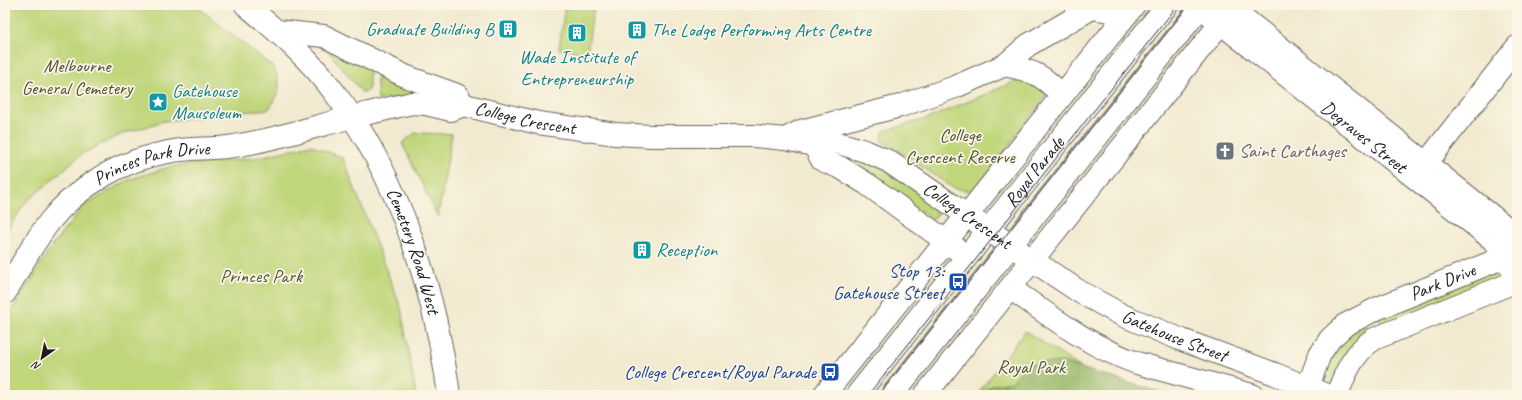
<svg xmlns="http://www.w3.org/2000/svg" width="1522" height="400" font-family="Caveat,sans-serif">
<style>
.green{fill:#bfd67a;stroke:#6e794b}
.forest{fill:#97b76a;stroke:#5a6a43}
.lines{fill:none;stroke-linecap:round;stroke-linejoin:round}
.minor-casing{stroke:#67645b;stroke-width:24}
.major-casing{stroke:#67645b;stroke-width:24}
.highway-casing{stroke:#67645b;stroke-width:24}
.minor{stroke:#fff;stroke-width:22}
.major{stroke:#fff;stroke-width:22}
.highway{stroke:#fff;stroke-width:22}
.tram{stroke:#1c1c1c;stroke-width:1}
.labels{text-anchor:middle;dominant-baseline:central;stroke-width:3.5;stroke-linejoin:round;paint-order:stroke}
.culture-label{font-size:19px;fill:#0d838f;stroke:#fcf5e5;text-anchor:start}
.park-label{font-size:19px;fill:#4d5438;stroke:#fcf5e5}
.street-label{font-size:19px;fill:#1c1c1c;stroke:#fcf5e5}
.worship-label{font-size:19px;fill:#5b616d;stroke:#fcf5e5;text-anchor:start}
.transit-label{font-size:19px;fill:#164399;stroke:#fcf5e5;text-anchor:end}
</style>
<rect width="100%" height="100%" fill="#fcf5e5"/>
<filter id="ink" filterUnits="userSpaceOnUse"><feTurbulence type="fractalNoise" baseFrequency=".025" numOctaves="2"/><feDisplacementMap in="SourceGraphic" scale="8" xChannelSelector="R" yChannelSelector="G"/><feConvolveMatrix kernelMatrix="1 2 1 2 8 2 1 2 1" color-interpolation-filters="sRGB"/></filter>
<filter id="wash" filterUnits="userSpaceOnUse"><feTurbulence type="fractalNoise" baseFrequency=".012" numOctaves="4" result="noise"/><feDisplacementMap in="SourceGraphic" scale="16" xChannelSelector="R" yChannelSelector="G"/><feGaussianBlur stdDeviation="0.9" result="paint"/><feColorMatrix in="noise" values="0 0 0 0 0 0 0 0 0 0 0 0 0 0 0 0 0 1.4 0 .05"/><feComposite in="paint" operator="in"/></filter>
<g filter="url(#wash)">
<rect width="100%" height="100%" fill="#f2ead0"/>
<!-- green -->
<g class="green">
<path d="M5 5H195L274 68C282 87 280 91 269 109L164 121 122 134 83 153 25 203 5 234Z"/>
<polygon points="565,5 594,5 587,53 559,49"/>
<polygon points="323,45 369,68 369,88 365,93 362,92"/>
<polygon points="376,70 439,95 378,100"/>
<polygon points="1026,77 1053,86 976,189 970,191 953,188 898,150 881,141 884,131 929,118"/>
<polygon points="415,133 452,134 438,217 402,143"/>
<polygon points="311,145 343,158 401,308 416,395 5,395 5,321 54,243 84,206 128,180 169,167 255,158"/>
<polygon points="835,153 882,167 942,208 933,220 833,154"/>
<polygon points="1494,265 1500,283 1384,330 1377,313"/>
<polygon points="1364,322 1369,331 1329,386 1317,382 1329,354"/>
<polygon points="1025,331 1089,373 1144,395 977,395"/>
</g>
<!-- forest -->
<polygon class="forest" points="1062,362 1168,395 977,395 993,385 1012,382 1027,364"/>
</g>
<g filter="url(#ink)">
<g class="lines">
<!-- minor casing -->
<g class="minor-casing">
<g id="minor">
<path id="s1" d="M1198 5 1492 239 1504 252 1517 280"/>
<polyline points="1227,5 1517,236"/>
<polyline points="1417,175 1517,47"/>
<path id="s2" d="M1032 260 1080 292 1122 315 1182 340 1275 374 1326 395"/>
<path d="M1010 288C1050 316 1090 347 1137 363L1252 395"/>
<path id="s3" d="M5 293C19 269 33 243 50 221 79 185 123 160 168 152 190 147 212 150 234 146 274 140 313 127 352 117"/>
<path id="s4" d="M1305 395 1320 354 1330 339 1345 325 1376 309 1517 252"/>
<path d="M1337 395C1345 373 1354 352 1374 339L1517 281"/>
</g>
</g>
<!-- major casing -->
<g class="major-casing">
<g id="major">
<polyline points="277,31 324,36 405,76 457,95 464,105"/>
<path d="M1005 65C1035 72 1041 74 1062 95"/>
<path id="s5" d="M352 117 412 103 426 104 451 110 464 105 538 123 616 134 652 136H754L785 139 814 145 835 142 865 151 888 161 1032 260"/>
<polyline points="785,139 801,131 900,106 955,87 1005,65 1028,45 1092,8 1127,14"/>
<polyline points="814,145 822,160 841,168 867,184 958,250"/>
<polyline points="824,395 1134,5"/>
<path id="s6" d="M857 395 1167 5"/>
<polyline points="892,395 1202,5"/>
<polyline points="925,395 1235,5"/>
</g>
</g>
<!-- highway casing -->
<g class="highway-casing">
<g id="highway">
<path id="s7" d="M246 5C278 32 309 58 334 92 399 176 435 291 449 395"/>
</g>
</g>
<!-- minor -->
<use href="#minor" class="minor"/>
<!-- major -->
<use href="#major" class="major"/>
<!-- highway -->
<use href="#highway" class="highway"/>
<!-- tram -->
<g class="tram">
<polyline points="868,395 1178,5"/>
<polyline points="879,395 1189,5"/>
</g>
</g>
</g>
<!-- icons -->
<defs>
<g id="building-square" transform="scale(1)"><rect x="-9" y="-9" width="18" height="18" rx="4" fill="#0f9aa8" stroke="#fcf5e5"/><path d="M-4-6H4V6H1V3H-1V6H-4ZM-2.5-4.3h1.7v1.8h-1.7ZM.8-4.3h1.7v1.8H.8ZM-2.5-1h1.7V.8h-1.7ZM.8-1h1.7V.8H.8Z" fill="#fff"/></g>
<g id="sight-square" transform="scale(1)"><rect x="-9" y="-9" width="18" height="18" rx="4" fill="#0f9aa8" stroke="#fcf5e5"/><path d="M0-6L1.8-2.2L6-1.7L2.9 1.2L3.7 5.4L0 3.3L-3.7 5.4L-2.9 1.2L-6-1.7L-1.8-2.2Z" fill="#fff"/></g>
<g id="church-square" transform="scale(1)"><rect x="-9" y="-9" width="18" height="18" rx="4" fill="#6b7280" stroke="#fcf5e5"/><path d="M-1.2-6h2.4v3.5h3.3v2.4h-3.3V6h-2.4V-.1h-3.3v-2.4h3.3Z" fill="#fff"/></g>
<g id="bus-square" transform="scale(1)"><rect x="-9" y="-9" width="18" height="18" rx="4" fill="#1a4fb4" stroke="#fcf5e5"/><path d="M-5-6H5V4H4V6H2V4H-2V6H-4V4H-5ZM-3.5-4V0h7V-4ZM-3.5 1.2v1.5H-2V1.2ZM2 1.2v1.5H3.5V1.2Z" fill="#fff"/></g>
</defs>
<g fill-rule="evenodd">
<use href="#building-square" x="508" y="29"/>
<use href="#building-square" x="637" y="30"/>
<use href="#building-square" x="577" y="33"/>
<use href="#sight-square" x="158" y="102"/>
<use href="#church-square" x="1225" y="151"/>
<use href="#building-square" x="642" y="250"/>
<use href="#bus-square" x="958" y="282"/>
<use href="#bus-square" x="830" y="372"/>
</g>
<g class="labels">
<!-- culture labels -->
<g class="culture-label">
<text x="494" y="29" text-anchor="end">Graduate Building B</text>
<text x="651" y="30">The Lodge Performing Arts Centre</text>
<text x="577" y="57" text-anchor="middle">Wade Institute of<tspan x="577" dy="22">Entrepreneurship</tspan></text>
<text x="172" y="91">Gatehouse<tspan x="172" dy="22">Mausoleum</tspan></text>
<text x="656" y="250">Reception</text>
</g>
<!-- park labels -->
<g class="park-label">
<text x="77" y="66">Melbourne<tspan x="77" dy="22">General Cemetery</tspan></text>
<text x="960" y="135">College<tspan x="960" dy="22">Crescent Reserve</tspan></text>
<text x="261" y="276">Princes Park</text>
<text x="1031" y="367">Royal Park</text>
</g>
<!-- street labels -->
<g class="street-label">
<text stroke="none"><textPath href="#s5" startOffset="178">College Crescent</textPath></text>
<text stroke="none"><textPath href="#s1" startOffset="212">Degraves Street</textPath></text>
<text stroke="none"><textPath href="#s3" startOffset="206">Princes Park Drive</textPath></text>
<text stroke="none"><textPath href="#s6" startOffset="285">Royal Parade</textPath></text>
<text stroke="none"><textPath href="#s5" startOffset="643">College Crescent</textPath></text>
<text stroke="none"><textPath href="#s7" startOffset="303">Cemetery Road West</textPath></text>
<text stroke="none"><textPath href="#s4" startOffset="189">Park Drive</textPath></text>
<text stroke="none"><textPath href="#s2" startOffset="162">Gatehouse Street</textPath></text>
</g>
<!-- worship labels -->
<g class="worship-label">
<text x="1239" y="151">Saint Carthages</text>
</g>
<!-- transit labels -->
<g class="transit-label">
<text x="944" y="271">Stop 13:<tspan x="944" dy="22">Gatehouse Street</tspan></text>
<text x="816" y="372">College Crescent/Royal Parade</text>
</g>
</g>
<!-- margin -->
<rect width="1522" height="400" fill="none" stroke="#fcf5e5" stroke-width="20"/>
<!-- north arrow -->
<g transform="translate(42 358) rotate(213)" stroke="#fcf5e5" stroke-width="3" paint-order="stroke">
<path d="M0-3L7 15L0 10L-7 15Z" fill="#1c1c1c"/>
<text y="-6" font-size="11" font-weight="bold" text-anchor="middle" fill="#1c1c1c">N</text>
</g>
</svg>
